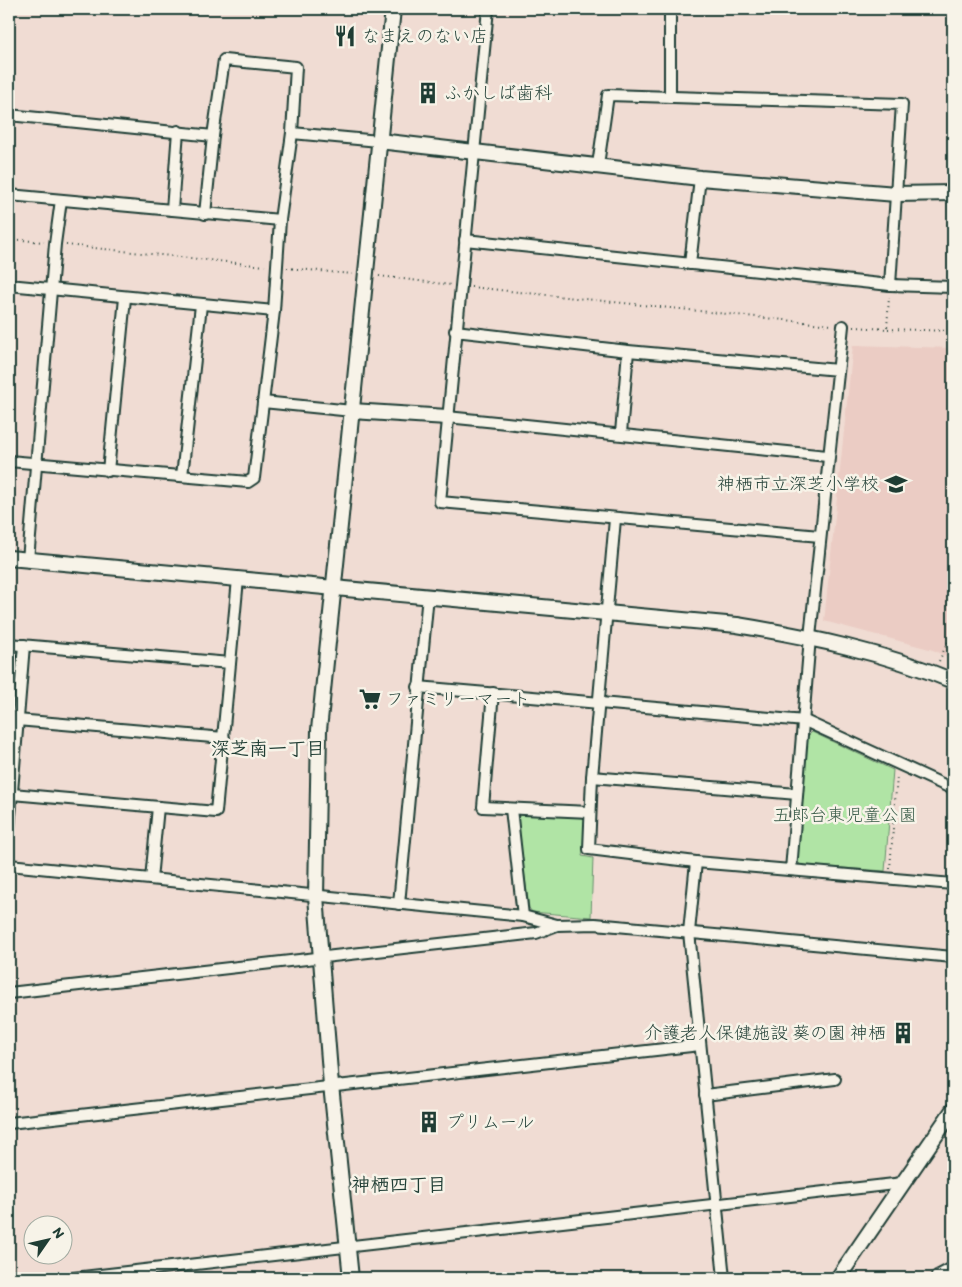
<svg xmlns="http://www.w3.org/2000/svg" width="962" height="1287" font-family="Itim,'Klee One',sans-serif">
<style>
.built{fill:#ebccc4}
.green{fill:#b0e4a5;stroke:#68906c}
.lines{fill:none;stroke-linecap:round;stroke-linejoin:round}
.street-casing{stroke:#1f3d34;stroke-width:14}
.secondary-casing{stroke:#1f3d34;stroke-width:18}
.path{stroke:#1f3d34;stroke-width:2;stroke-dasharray:1 4;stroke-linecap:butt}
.street{stroke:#f7f3e8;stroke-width:10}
.secondary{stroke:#f7f3e8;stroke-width:14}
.labels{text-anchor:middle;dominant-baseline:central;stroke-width:5;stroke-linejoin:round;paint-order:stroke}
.poi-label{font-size:18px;fill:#1f3d34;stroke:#f7f3e8;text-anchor:start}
.park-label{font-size:18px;fill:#3c5e4b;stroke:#f7f3e8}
.neighbourhood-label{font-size:19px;font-weight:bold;fill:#1f3d34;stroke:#f7f3e8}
</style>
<rect width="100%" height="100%" fill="#f0dcd3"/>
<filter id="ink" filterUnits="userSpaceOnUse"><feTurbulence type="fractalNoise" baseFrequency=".02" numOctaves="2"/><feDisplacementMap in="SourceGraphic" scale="10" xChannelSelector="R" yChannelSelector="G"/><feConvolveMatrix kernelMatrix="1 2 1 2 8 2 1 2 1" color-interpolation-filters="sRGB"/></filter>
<g filter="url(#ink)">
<!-- built -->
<polygon class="built" points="853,345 953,348 953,660 933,650 824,621"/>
<!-- green -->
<g class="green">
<polygon points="812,732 893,770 885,871 801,865 796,860 807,737"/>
<polygon points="521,815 582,817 587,822 582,856 593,858 591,917 532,912 529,908 517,818"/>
</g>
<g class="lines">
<!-- street casing -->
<g class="street-casing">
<g id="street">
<polyline points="488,9 440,502 820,536"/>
<polyline points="670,9 670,97"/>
<polyline points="9,115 213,136 205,214"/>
<polyline points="292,133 379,141"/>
<polyline points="598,165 608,95 902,104 890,285"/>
<polyline points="9,195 280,220"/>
<polyline points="172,210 178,131"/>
<polyline points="465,240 890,285 953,287"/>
<polyline points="690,264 700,178"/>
<polyline points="9,285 274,311"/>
<polyline points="455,331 628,351 838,370"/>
<polyline points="263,402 352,411"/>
<polyline points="447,417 827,456"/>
<polyline points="621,433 628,351"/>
<polyline points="9,461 248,482 254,478 274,311 280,220 292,133 296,67 224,60 213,136"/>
<polyline points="108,471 125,298"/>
<polyline points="182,476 201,305"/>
<polyline points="615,519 592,777 589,849 696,862 953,884"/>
<polyline points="28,560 55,244 61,200"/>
<polyline points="9,644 230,663"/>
<polyline points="418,687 805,721 953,789"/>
<polyline points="493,693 483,807 590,812"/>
<polyline points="17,720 224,738"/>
<polyline points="592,777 797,794"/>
<polyline points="12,794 216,812 238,579"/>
<polyline points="511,809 523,916"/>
<polyline points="9,828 24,645"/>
<polyline points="696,862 689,932 724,1278"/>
<polyline points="9,865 523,916 557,925"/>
<polyline points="791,870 810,637 843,326"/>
<polyline points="151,879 158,807"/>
<polyline points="399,904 428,595"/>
<polyline points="9,993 536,933 557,925 595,924 953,957"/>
<polyline points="705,1095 835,1079"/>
<polyline points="9,1123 700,1045"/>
<polyline points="74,1278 903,1183"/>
</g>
</g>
<!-- secondary casing -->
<g class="secondary-casing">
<g id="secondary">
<polyline points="379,141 700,178 896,194 953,193"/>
<polyline points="352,411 447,417"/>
<path d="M9 558 737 625C810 637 884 652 953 681"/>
<polyline points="351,1278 331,1085 316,896 319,730 393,9"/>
<polyline points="838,1278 953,1110"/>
<polyline points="938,1278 953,1270"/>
</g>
</g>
<!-- path -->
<g class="path">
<polyline points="9,239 44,242"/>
<polyline points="66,245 265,266"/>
<polyline points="287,268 352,274"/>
<polyline points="379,276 451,285"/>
<polyline points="471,287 832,325"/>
<polyline points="854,327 887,329 889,297"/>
<polyline points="888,329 953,331"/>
<polyline points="939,661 953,631"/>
<polyline points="890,869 897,776"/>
</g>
<!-- street -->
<use href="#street" class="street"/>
<!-- secondary -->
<use href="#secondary" class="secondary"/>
</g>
</g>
<!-- icons -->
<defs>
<g id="restaurant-bare" transform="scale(1.725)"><path d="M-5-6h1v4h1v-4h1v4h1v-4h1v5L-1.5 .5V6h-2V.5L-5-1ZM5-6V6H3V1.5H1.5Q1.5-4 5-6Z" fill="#1f3d34" stroke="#f7f3e8" stroke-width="2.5" paint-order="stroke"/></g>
<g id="building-bare" transform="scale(1.725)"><path d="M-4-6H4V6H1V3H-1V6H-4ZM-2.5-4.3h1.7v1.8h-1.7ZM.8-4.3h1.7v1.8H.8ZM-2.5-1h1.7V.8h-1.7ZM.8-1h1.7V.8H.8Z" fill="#1f3d34" stroke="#f7f3e8" stroke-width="2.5" paint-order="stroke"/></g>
<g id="school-bare" transform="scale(1.725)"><path d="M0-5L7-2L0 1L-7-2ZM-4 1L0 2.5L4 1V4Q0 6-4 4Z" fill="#1f3d34" stroke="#f7f3e8" stroke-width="2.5" paint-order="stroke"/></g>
<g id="supermarket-bare" transform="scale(1.725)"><path d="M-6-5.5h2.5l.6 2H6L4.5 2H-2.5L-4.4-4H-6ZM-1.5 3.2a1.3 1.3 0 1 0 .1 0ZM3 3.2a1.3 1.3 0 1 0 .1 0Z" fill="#1f3d34" stroke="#f7f3e8" stroke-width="2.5" paint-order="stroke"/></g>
</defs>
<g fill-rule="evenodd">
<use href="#restaurant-bare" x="345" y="36"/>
<use href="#building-bare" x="428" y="93"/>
<use href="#school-bare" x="896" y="484"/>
<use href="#supermarket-bare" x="370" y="699"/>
<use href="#building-bare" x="903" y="1033"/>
<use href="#building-bare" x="429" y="1122"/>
</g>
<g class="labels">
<!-- poi labels -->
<g class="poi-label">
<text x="362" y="36">なまえのない店</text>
<text x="444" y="93">ふかしば歯科</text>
<text x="879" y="484" text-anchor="end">神栖市立深芝小学校</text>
<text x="386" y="699">ファミリーマート</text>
<text x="886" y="1033" text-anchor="end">介護老人保健施設 葵の園 神栖</text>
<text x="446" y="1122">プリムール</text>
</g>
<!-- park labels -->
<g class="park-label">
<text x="845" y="815">五郎台東児童公園</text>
</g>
<!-- neighbourhood labels -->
<g class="neighbourhood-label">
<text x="268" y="748">深芝南一丁目</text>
<text x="399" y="1184">神栖四丁目</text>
</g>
</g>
<!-- margin -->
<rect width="962" height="1287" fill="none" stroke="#f7f3e8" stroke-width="30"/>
<rect x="15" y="15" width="932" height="1257" fill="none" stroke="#1f3d34" stroke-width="2" filter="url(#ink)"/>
<!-- north arrow -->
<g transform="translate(48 1240) rotate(56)"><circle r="24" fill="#f7f3e8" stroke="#a1aaa0"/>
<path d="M0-4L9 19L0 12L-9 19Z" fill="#1f3d34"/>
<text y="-8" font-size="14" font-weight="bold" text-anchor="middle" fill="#1f3d34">N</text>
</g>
</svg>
